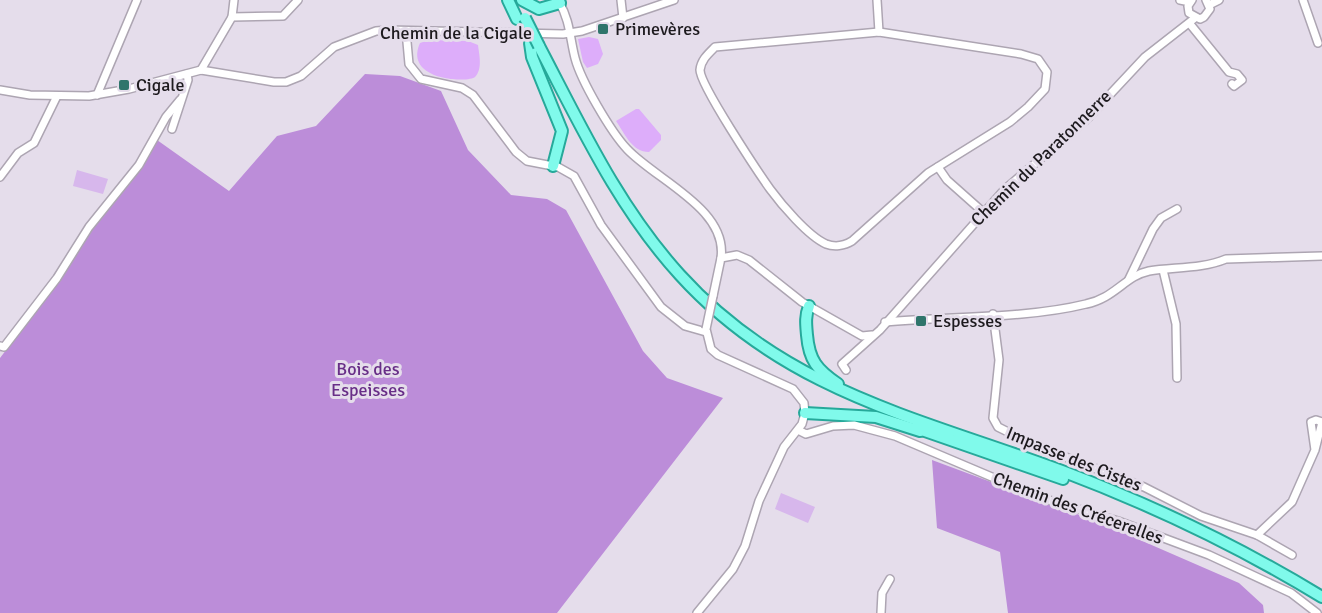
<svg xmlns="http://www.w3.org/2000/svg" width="1322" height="613" font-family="Signika,sans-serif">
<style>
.green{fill:#d7b7ec}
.forest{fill:#bc8dd9}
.water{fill:#ddadfa}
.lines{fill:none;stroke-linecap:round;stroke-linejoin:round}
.minor-casing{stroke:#ada5b2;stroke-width:10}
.primary-casing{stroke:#26a99a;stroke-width:14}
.minor{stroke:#fff;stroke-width:7}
.primary{stroke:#80faeb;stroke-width:10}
.minor-bridge-casing{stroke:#ada5b2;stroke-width:10;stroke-linecap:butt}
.primary-bridge-casing{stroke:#26a99a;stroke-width:14;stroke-linecap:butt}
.minor-bridge{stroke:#fff;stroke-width:7}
.primary-bridge{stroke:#80faeb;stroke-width:10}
.poi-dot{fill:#2f756b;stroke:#e5ddeb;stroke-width:2}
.labels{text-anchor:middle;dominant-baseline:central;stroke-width:6;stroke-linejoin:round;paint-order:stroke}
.poi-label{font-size:18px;fill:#1d1a1e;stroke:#e5ddeb;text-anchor:start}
.street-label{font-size:18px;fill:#1d1a1e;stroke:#e5ddeb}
.park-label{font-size:18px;fill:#682e87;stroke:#e5ddeb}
</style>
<rect width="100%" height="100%" fill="#e5ddeb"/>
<!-- green -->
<g class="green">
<polygon points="77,170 108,179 103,194 73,186"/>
<polygon points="781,493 815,507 808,523 775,509"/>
</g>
<!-- forest -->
<g class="forest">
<polygon points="365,74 400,76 441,91 468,150 511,195 547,199 566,210 643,351 667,378 723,398 557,613 0,613 0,358 58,282 91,231 140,168 157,140 229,191 277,136 316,126"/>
<polygon points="932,460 1101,523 1239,583 1263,605 1264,613 1008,613 1000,552 937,528"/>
</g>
<!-- water -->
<g class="water">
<polygon points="589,37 598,39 603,54 598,64 587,68 583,62 578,39"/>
<path d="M429 40 468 41 478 45C479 54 483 69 475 77 469 83 403 81 420 43Z"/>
<path d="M636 109H639L661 135V140L649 152C632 152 625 134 616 121Z"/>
</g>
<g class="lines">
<!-- minor casing -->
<g class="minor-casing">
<g id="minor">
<polyline points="621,0 623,18"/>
<polyline points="877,0 879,32"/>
<polyline points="1180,0 1190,2"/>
<polyline points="1192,0 1188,6 1189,13 1200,19 1204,17 1210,9 1206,0"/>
<polyline points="1303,0 1318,43"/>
<path d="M559 2C570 20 570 39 575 58 581 81 611 132 627 149 656 180 728 209 721 258"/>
<polyline points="1209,5 1219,0"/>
<polyline points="232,17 234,0"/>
<polyline points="1190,24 1229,72 1237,74 1242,80 1234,86 1232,84"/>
<polyline points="406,31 409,64 421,79 462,88 473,95 516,152 527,161 558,167 574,176 601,225 661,307 685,326 706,332"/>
<path d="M879 32 1021 54 1038 59 1047 72 1045 89 1028 107 1010 122 928 173 852 241C844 246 834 247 826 244 808 236 781 204 770 189 758 172 700 85 700 70 701 60 708 54 715 47Z"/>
<polyline points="201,70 232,17 283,16 298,0"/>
<polyline points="0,90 30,95 89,96 129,89 201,70 274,82 286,82 301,76 334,47 376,31 388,30 563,34 582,31 674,0"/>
<polyline points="97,95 137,0"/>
<polyline points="172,129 188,80 187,74"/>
<polyline points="938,167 947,180 983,212"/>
<polyline points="0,177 18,153 34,143 57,96"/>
<polyline points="1163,270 1176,324 1177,378"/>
<polyline points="1129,279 1153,229 1161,218 1177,209"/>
<polyline points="713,296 721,258 737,255 749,260 802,302 862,336 872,335"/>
<polyline points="993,314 999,360 993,418 998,427 1034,445 1144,487 1201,516 1257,535 1292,502 1315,450 1322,422 1316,420 1311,422 1315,450"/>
<path d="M885 322C949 316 1025 319 1086 304 1115 298 1125 276 1149 271 1174 267 1202 269 1226 259L1322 256"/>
<polyline points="0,346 4,347 57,278 89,227 139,165 166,117 180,100"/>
<polyline points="846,370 842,364 880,330 1004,190 1087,119 1145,57 1195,18"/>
<polyline points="798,430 806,434 833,426 854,425 895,436 1039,497 1118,521 1209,555 1291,593 1317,613"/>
<polyline points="1257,535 1292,555"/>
<polyline points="697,613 733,569 745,546 759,501 784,447 802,424 805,413 804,403 793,389 718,355 711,349 706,329"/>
<polyline points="881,613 882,593 890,579"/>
</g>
</g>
<!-- primary casing -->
<g class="primary-casing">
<g id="primary">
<polyline points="508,0 517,19"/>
<polyline points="522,0 539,9 560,3"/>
<polyline points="530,43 532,57 562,131 553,166"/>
<path d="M539 46C581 126 618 207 680 275 786 392 920 418 1062 471 1152 505 1240 547 1322 597"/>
<path d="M809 306C805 316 806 324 807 335 809 360 817 370 838 384"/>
<polyline points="805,413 876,417 920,431"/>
<polyline points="916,428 1063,479"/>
</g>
</g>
<!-- minor -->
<use href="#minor" class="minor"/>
<!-- primary -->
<use href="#primary" class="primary"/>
<!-- minor-bridge casing -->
<g class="minor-bridge-casing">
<polyline id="minor-bridge" points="706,329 713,296"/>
</g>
<!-- primary-bridge casing -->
<g class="primary-bridge-casing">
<polyline id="primary-bridge" points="525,18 539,46"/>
</g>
<!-- minor-bridge -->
<use href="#minor-bridge" class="minor-bridge"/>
<!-- primary-bridge -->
<use href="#primary-bridge" class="primary-bridge"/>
</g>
<!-- markers -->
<g class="poi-dot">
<rect x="597" y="23" width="12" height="12" rx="3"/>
<rect x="118" y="79" width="12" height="12" rx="3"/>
<rect x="915" y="315" width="12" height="12" rx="3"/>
</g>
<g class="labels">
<!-- poi labels -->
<g class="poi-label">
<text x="615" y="29">Primevères</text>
<text x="136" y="85">Cigale</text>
<text x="933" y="321">Espesses</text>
</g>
<!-- street labels -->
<g class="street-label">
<text x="456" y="33">Chemin de la Cigale</text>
<text transform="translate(1041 158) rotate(-44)">Chemin du Paratonnerre</text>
<text transform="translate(1074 459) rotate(22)">Impasse des Cistes</text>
<text transform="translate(1078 508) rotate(20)">Chemin des Crécerelles</text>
</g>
<!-- park labels -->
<g class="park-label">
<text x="368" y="369">Bois des<tspan x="368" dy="21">Espeisses</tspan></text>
</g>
</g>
</svg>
